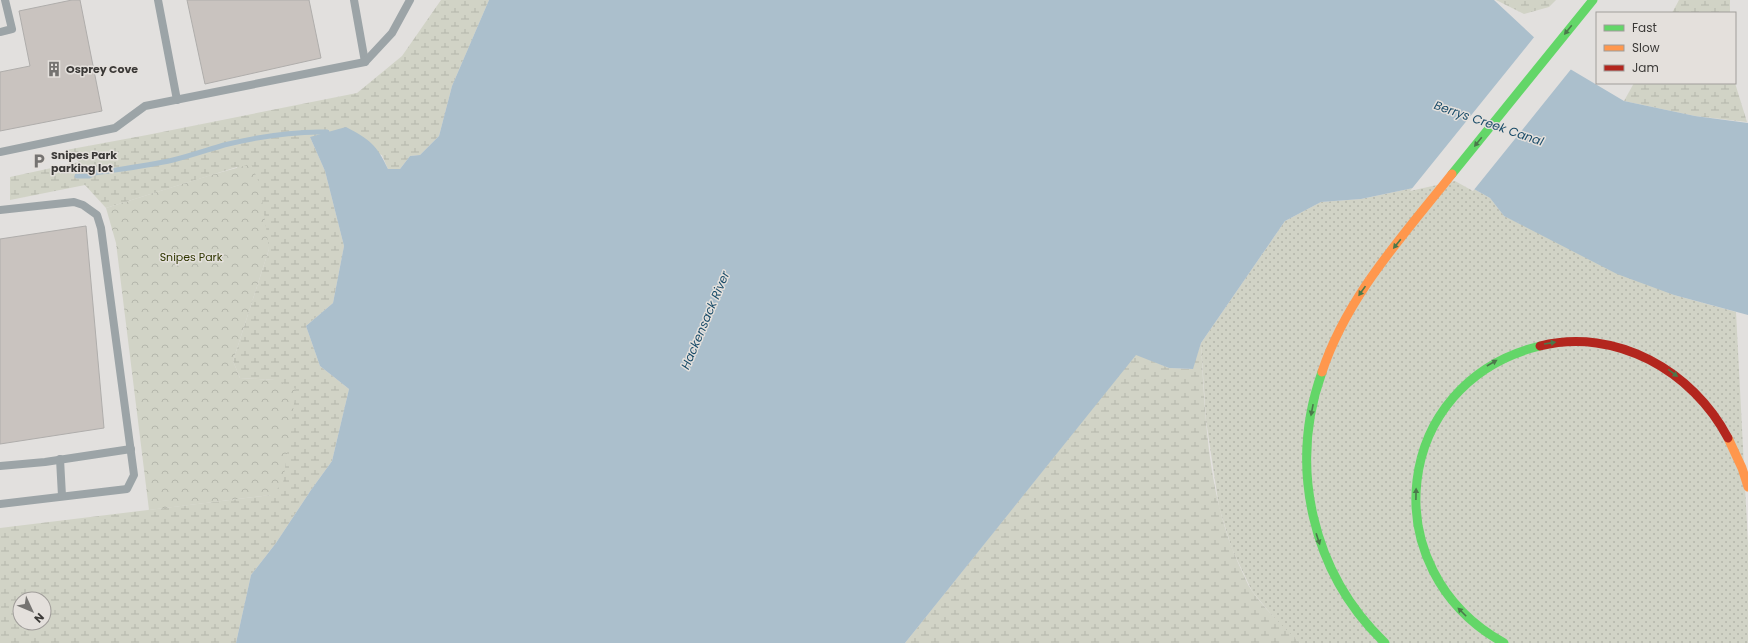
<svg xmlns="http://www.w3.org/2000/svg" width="1748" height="643" font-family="Poppins,sans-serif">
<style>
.grass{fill:url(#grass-dots)}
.wetland{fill:url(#wetland-marsh);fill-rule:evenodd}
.park{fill:url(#park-crowns)}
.water{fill:#abbfcc}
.pier{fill:#e2e0de}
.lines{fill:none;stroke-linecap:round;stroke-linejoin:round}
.stream{stroke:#abbfcc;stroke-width:5}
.building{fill:#c9c3bf;stroke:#afadab}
.lane{stroke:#9ca4a7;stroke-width:8}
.fast{stroke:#63d668;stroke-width:9}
.slow{stroke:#ff974d;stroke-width:9}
.jam{stroke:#b3261e;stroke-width:9}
.oneway{fill:#4b784b}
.labels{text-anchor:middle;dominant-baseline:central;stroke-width:3;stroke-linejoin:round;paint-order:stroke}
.poi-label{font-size:11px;font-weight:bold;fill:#3b3937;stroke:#e4e0dc;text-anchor:start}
.park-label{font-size:11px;fill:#303701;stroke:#e4e0dc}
.water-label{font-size:12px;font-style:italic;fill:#1a4c69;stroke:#e4e0dc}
</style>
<defs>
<pattern id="grass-dots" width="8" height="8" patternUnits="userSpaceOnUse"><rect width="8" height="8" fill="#d1d3c6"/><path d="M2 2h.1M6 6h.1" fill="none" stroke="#b4b6ab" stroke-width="1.8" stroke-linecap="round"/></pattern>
<pattern id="wetland-marsh" width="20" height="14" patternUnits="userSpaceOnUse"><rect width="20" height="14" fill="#d1d3c6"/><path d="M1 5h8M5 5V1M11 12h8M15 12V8" fill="none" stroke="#b4b6ab"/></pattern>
<pattern id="park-crowns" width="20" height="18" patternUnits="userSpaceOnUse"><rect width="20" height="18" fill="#d1d3c6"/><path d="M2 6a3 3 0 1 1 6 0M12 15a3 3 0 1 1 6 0" fill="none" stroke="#b4b6ab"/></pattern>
</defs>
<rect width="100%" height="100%" fill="#e2e0de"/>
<!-- grass -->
<polygon class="grass" points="1456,179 1490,198 1504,216 1674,295 1736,312 1748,544 1748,643 1300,643 1281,626 1252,591 1232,549 1219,507 1206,420 1201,343 1285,221 1321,202 1361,199"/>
<!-- wetland -->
<g class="wetland">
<path d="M441 0H489L452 86 439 136 420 155 410 156 400 169H388L382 155 310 137 325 171 344 246 333 303 306 326 320 366 349 389 332 461 311 490 276 543 251 575 236 643H0V528L271 495 275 380 240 378 233 361 269 249 237 167 106 208 85 185 10 200V177L79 162 66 150 147 135 357 93 402 56ZM20 599H44V623H20Z"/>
<polygon points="1496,0 1556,0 1549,7 1524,14"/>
<polygon points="1679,0 1730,0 1730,13 1672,13"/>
<polygon points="1634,83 1735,83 1747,122 1695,116 1624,101"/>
<path d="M1201 343C1205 416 1208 499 1240 567 1244 575 1247 584 1252 591 1266 610 1283 627 1300 643H905L1136 354 1169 368 1192 369Z"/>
</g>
<!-- park -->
<polygon class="park" points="251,164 260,185 269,249 233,361 240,378 275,380 296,389 283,483 271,495 149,510 116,243 106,208 211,175"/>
<!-- water -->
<path class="water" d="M489 0H1494L1565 66 1624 101 1695 116 1748 123V315L1674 295 1617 274 1504 216 1490 198 1456 179 1361 199 1321 202 1285 221 1201 343 1193 369 1169 368 1136 355 905 643H236L251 575 276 543 311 490 332 461 349 389 320 366 306 326 333 303 344 246 325 171 310 137 346 127C369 139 377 145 388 169H400L410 156 420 155 439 136 452 86Z"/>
<!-- pier -->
<polygon class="pier" points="1535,36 1566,64 1572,68 1473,191 1455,181 1410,191"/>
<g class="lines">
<!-- stream -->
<path class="stream" d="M77 176H89L95 173C121 169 147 166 173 160 190 156 207 150 224 145 257 137 293 131 327 132"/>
</g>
<!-- building -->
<g class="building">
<polygon points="72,0 80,0 102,111 0,131 0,72 30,66 19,11"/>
<polygon points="187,0 309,0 321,58 205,84"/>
<polygon points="86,226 104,428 0,444 0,239"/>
</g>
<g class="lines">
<!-- lane -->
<g class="lane">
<polyline points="158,0 177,100"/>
<polyline points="354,0 365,62"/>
<polyline points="0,32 12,29 5,0"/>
<polyline points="0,152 115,128 145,106 365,62 392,33 410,0"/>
<polyline points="0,210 74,202 83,205 97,215 101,228 134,475 127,489 0,504"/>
<polyline points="60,459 62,496"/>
<polyline points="0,466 45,462 131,449"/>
</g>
<!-- fast -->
<g class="fast">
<polyline points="1452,174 1593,0"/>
<path d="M1322 372C1288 467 1312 573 1385 643"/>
<path d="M1504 643C1372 570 1392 382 1540 346"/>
</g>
<!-- slow -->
<g class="slow">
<path d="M1322 372C1347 296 1403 236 1452 174"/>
<polyline points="1728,438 1742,468 1748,487"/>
</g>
<!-- jam -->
<path class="jam" d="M1540 346C1616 327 1693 371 1728 438"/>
</g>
<!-- one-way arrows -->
<defs><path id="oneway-solid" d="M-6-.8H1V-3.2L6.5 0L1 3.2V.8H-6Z"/></defs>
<g class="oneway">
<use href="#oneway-solid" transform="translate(1568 30) rotate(129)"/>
<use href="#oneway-solid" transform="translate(1478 142) rotate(129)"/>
<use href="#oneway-solid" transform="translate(1397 244) rotate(129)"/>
<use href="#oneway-solid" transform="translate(1362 291) rotate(125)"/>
<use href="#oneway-solid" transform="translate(1550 343) rotate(-9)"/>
<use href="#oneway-solid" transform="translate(1492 363) rotate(-30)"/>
<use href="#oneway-solid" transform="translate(1673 373) rotate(37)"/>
<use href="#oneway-solid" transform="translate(1312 410) rotate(101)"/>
<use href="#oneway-solid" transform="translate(1416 494) rotate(-89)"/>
<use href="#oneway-solid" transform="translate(1318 539) rotate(72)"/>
<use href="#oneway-solid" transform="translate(1462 612) rotate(-135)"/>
</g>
<!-- icons -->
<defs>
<g id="building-bare" transform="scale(1.2)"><path d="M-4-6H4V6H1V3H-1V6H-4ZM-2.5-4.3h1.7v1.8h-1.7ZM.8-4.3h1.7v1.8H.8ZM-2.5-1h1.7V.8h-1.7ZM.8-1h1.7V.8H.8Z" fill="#757371" stroke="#e4e0dc" stroke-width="2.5" paint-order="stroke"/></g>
<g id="parking-bare" transform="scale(1.2)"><path d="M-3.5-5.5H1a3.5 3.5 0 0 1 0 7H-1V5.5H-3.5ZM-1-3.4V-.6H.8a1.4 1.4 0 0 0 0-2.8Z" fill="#757371" stroke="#e4e0dc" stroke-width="2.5" paint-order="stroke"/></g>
</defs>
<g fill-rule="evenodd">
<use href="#building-bare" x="54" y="69"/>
<use href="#parking-bare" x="39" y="161"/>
</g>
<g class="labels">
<!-- poi labels -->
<g class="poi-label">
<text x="66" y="69">Osprey Cove</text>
<text x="51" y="155">Snipes Park<tspan x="51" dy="13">parking lot</tspan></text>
</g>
<!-- park labels -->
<g class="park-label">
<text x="191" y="257">Snipes Park</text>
</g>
<!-- water labels -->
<g class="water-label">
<text transform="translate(1489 123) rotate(19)">Berrys Creek Canal</text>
<text transform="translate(705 320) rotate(-67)">Hackensack River</text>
</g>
</g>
<!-- legend -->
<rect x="1596" y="12" width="140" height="72" fill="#e4e0dc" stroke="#a09d9a"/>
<rect x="1604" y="25" width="20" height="6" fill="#63d668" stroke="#a09d9a"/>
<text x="1632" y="32" font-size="12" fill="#3b3937">Fast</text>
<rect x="1604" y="45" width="20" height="6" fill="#ff974d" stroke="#a09d9a"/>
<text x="1632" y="52" font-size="12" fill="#3b3937">Slow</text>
<rect x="1604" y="65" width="20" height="6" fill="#b3261e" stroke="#a09d9a"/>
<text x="1632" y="72" font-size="12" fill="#3b3937">Jam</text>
<!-- north arrow -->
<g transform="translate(32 611) rotate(134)"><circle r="19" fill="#e4e0dc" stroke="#a09d9a"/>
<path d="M0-3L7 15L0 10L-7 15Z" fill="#757371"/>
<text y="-6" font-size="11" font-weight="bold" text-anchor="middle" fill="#3b3937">N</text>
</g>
</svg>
